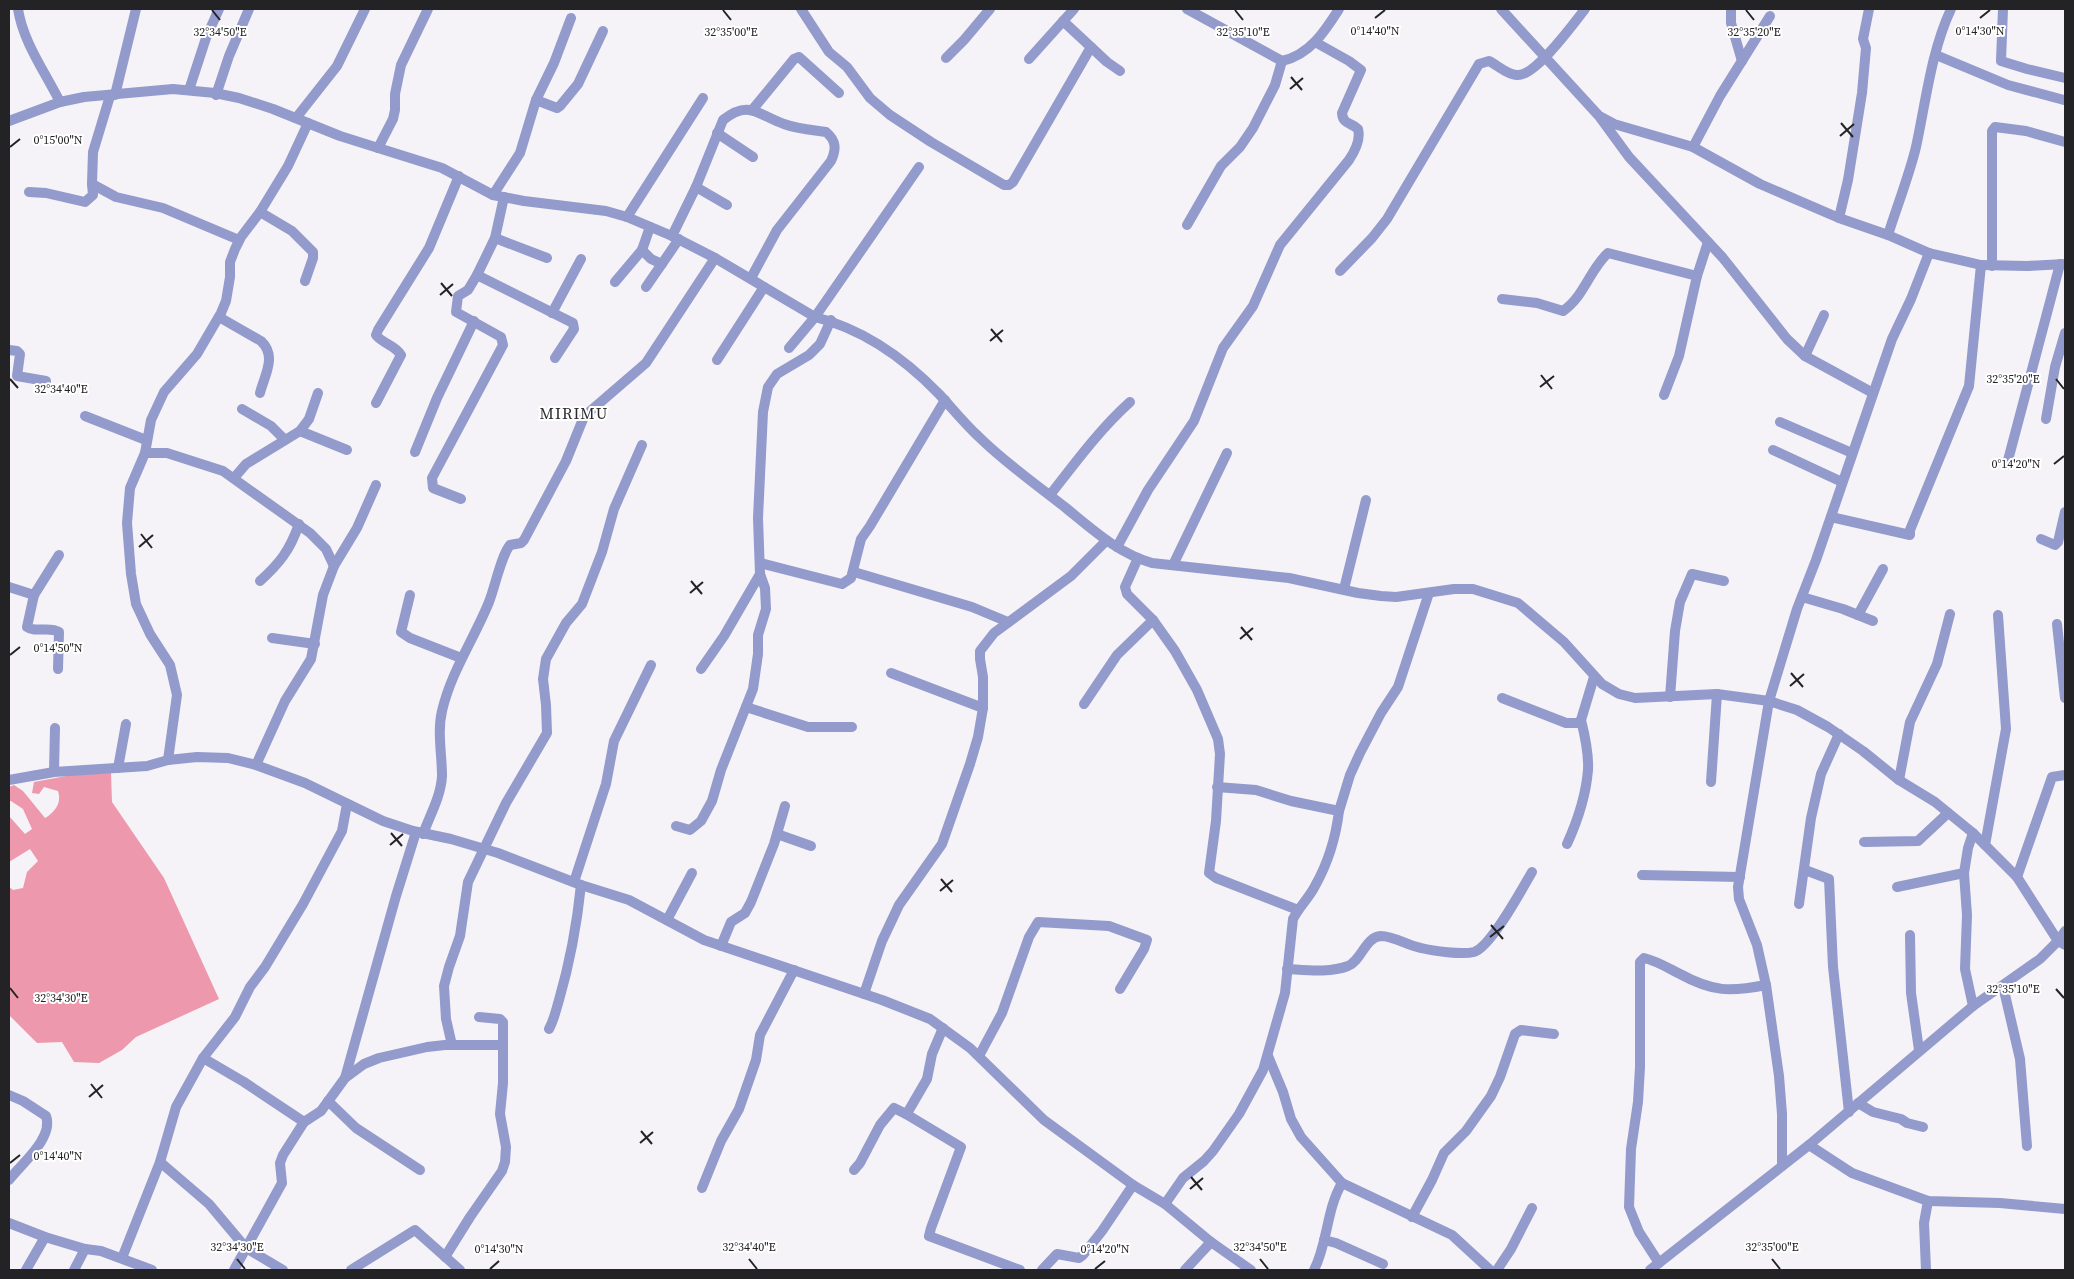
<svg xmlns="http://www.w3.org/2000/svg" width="2074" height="1279" font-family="'Source Serif 4',serif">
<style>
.forest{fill:#ed98ac}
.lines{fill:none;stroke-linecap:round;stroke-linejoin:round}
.minor{stroke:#939acc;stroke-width:10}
.ticks{fill:none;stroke:#232224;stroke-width:2}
.labels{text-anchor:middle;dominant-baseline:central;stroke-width:4;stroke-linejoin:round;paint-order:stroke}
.quarter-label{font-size:16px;letter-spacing:1px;fill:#2b2a2d;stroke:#fff}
.ticks-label{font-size:12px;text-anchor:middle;fill:#232224;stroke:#fff;stroke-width:4;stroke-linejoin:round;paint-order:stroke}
</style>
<rect width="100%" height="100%" fill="#f5f3f7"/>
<!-- forest -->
<path class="forest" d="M111 773 112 802 164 878 219 999 136 1037 122 1050 99 1063 74 1062 62 1042 37 1043 9 1015V887L13 890 23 888 27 872 38 861 30 849 9 862V816L25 834 32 829 23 809 11 801 9 802V787L14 785 23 791 45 818C55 812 62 803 58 791L44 787 39 794 32 793 34 782 77 774Z"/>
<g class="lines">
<!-- minor -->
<g class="minor">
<path d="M18 9C23 42 45 72 60 102"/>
<polyline points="801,9 829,52 847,67 870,98 890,115 931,142 1004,185 1009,185 1013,182 1091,47"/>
<path d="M1187 9 1282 61C1310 55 1325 31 1339 9"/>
<polyline points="1501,9 1599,116 1629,157 1723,258 1787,339 1805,356 1873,393"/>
<polyline points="1731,9 1731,23 1742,61"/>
<polyline points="2003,9 2001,61 2027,69 2065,78"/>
<polyline points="1063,21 1107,62 1120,71"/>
<polyline points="1936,55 2008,85 2064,100"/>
<polyline points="946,58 964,40 990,9"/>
<polyline points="1029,59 1074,9"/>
<polyline points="189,90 206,38 219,9"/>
<polyline points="115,95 136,9"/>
<polyline points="216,95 229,56 249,9"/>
<polyline points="110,96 93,152 92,184 116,197 163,208 239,240"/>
<polyline points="536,100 557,108 560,106 578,84 603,31"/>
<polyline points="753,109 794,59 799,57 839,93"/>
<polyline points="1601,117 1614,124 1693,147 1760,184 1839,218 1888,235 1929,253 1981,265 2027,266 2065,264"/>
<polyline points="296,118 337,66 365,9"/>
<path d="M9 121 60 102 84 97 173 89 215 93 239 98 273 109 340 136 442 168 493 195 524 201 606 211 627 217 672 236 715 258 815 317C863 329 905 359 939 394 952 408 964 423 978 436 1005 463 1036 484 1066 508 1093 530 1118 553 1152 563L1289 578 1358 593 1381 596 1396 597 1454 589H1473L1518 603 1564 642 1602 684 1619 694 1635 698 1717 694 1769 701 1797 710 1828 727 1863 751 1899 780 1935 802 1973 833 2017 877 2058 941 2065 945"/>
<polyline points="717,133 753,157"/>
<polyline points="1693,147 1720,96 1770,16"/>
<polyline points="378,148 393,119 395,110 395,94 401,65 428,9"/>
<polyline points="696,187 727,205"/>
<polyline points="29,192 46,193 85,202 93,195 92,184"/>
<polyline points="493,195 520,153 536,100 554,63 571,18"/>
<polyline points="260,212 292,231 313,252 313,258 305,281"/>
<polyline points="627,217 703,98"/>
<polyline points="1839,218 1848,180 1862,93 1866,48 1863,39 1869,9"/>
<polyline points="1187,225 1221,166 1240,147 1253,128 1275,85 1282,61"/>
<polyline points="650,227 642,250 651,259 662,264"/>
<path d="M1888 235C1897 206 1909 176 1916 147 1926 101 1931 52 1951 9"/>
<path d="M672 236 696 187 723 120C749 99 758 115 784 124 797 129 812 130 826 132 837 141 836 150 831 161L777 230 751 278"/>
<polyline points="495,238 547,258"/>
<polyline points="1992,266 1992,131 1995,127 2026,131 2065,142"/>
<path d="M1340 271 1372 238 1387 219 1479 64 1489 61C1497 65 1508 75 1517 75 1535 77 1574 23 1585 9"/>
<polyline points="477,275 573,323 574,329 555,358"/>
<polyline points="615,282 642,250"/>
<polyline points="646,287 679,239"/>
<path d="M1502 299 1537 303 1563 311C1584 297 1590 269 1608 253L1697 276"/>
<polyline points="552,313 581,259"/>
<path d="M219 317 261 341C277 356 265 374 260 393"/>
<polyline points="789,348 815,317 919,167"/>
<polyline points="9,350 17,351 20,354 17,376 46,381"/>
<polyline points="1805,356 1824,315"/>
<polyline points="717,360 764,287"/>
<polyline points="1664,395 1679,356 1697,276 1708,242"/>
<path d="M376 403 401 355C395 345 383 344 376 335L378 330 429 248 459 176"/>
<polyline points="242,409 271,426 285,440"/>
<polyline points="85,416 146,440"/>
<polyline points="2046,419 2055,367 2065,333"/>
<polyline points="1780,422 1852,453"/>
<polyline points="300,431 347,450"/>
<polyline points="1773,450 1842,482"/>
<polyline points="415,452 437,398 474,321"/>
<polyline points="145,453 167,453 223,471 310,533 326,549 334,566"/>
<polyline points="2007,464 2060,264"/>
<polyline points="234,478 246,464 300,431 309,419 318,393"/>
<path d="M1050 495C1075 463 1099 430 1130 402"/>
<polyline points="461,499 433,488 432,478 503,345 501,337 456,312 458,296 468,290 477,275 495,238 504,197"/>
<polyline points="1831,517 1910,535 1910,530 1969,386 1981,265"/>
<polyline points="2041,539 2055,545 2058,542 2065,512"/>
<path d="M1117 547 1148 490 1194 421 1223 348 1253 306 1280 245 1349 160C1355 151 1361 140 1358 129 1351 122 1343 125 1342 113L1361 70 1349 61 1315 42"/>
<polyline points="1138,558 1125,587 1127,594 1153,620 1175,651 1197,690 1218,739 1220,754 1216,821 1209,873 1216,878 1298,910"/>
<polyline points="760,563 842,584 851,578 861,539 870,526 945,400"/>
<polyline points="1173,565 1227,453"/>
<polyline points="854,572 972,607 1008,622"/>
<path d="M260 581C280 563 290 550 299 524"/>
<polyline points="9,587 34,595 59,555"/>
<polyline points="1344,589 1366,500"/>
<path d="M34 595 27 627C35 633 50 626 59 632L58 669"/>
<polyline points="410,595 401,632 410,638 461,658"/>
<polyline points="1802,597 1843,609 1873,621"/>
<polyline points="1858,615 1883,569"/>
<polyline points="2057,624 2065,698"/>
<polyline points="272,638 315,644"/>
<polyline points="701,669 724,636 760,574"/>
<polyline points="891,673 983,708"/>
<polyline points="1670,697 1675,631 1680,602 1692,574 1724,581"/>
<polyline points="1502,698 1566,723 1578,723 1581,720 1594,677"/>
<polyline points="1084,704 1117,655 1153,620"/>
<polyline points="746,707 808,727 852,727"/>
<polyline points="168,760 177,695 170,665 150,634 136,604 131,574 127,523 130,488 145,453 151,420 164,392 197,354 221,313 226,301 230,277 230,262 235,249 241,237 260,212 288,166 308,123"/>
<polyline points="256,765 285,701 311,659 323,595 334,566 357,528 376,485"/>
<polyline points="118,768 126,724"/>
<polyline points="54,772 55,728"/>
<polyline points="9,780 54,772 147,766 168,760 197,757 228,758 256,765 305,783 383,821 413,831 451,839 498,853 581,885 629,900 704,940 882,1000 930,1019 970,1048 1044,1120 1133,1185 1165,1204 1211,1242 1251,1270"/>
<polyline points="1899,780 1910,722 1937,664 1950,614"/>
<polyline points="1711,782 1717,694"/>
<polyline points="1339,811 1350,775 1360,753 1381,713 1398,687 1429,593"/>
<polyline points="676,826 690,830 701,821 712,801 721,770 753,689 758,654 758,635 766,609 765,588 760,574 758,518 763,412 768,387 777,374 809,355 820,344 831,320"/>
<path d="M423 834C430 815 441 796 442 776 442 754 437 732 442 711 451 672 474 639 489 602 495 587 501 556 510 545L521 543 524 540 566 461 583 419 588 413 646 363 715 258"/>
<polyline points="777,834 811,846"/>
<polyline points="1864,842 1918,841 1948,813"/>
<path d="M1567 844C1577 822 1586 795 1588 770 1589 753 1585 736 1581 720"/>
<polyline points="1985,845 2006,729 1998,615"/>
<polyline points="1805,870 1829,879 1833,967 1849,1112"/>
<polyline points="1642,875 1740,877"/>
<polyline points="2017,877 2052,777 2065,775"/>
<polyline points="574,882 606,784 614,741 651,665"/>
<polyline points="1897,887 1964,873"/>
<polyline points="1799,904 1811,818 1821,774 1839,734"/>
<polyline points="667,920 692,873"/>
<polyline points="1910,935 1911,993 1919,1050"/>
<polyline points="721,946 731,922 745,913 751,902 774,844 785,806"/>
<path d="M1287 969C1306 970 1330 973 1348 966 1362 960 1365 937 1381 936 1394 936 1408 946 1421 948 1433 951 1462 955 1474 952 1491 947 1522 889 1532 872"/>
<polyline points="2003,986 2020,1059 2027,1146"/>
<polyline points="864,994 882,941 899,905 942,844 970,764 978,737 983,708 983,677 980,659 980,651 994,633 1071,576 1106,541"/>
<polyline points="1973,1006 1965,969 1967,915 1964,873 1968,848 1973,833"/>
<path d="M549 1029C554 1020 556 1010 559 1000 570 962 577 924 581 885"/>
<polyline points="452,1045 446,1019 444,986 449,967 460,936 468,882 506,803 547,733 546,705 543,679 546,659 566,623 582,604 602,552 614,509 642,445"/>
<polyline points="979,1056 1002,1013 1029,937 1038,922 1109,926 1147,940 1144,949 1120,989"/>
<polyline points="1268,1056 1283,1092 1291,1119 1301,1137 1342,1183 1452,1235 1490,1270"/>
<polyline points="203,1058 244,1082 304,1122"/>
<polyline points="345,1078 396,896 416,832"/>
<path d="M9 1095 23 1101 46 1116C54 1138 21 1164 9 1180"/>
<polyline points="328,1101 356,1128 420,1170"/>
<polyline points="1858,1103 1873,1112 1901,1119 1907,1123 1923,1127"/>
<polyline points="906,1114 961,1147 931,1228 929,1236 1020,1270"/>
<polyline points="1809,1145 1852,1173 1928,1201 2000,1203 2065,1209"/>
<polyline points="160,1162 209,1204 246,1248 283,1270"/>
<polyline points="1782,1166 1782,1114 1779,1076 1766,985 1757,945 1739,899 1738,887 1769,701 1797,609 1816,560 1892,339 1911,299 1929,253"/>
<polyline points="854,1170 860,1163 880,1125 894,1108 906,1114 909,1110 927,1079 932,1054 943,1028"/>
<polyline points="702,1188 721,1141 739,1109 756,1060 760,1035 794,970"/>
<path d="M1165 1204 1183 1178 1204 1161 1213 1151 1239 1114 1263 1070 1285 993 1293 919C1299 907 1309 898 1315 886 1328 863 1336 836 1339 811L1291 801 1256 790 1217 787"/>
<polyline points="1412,1217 1432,1180 1444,1153 1466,1131 1491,1096 1500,1077 1515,1034 1521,1030 1554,1034"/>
<polyline points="9,1223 45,1237 85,1249 101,1251 152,1270"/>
<polyline points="1324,1240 1336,1243 1383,1264"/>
<polyline points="445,1257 470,1217 502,1171 505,1162 506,1147 500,1114 503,1083 503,1022 500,1019 479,1017"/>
<polyline points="122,1258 160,1162 176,1107 203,1058 235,1017 250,987 265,967 303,904 342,831 347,804"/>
<path d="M1659 1263 1639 1232 1629 1207 1631 1149 1638 1102 1640 1067V962L1644 958C1657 961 1668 968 1680 974 1713 992 1730 992 1766 985"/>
<polyline points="26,1270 45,1237"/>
<polyline points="74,1270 85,1249"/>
<polyline points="234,1270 282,1183 280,1163 283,1155 304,1122 321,1111 345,1078 364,1064 379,1058 427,1047 445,1045 502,1045"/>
<polyline points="351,1270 415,1230 460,1270"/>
<polyline points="1042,1270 1057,1254 1079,1258 1083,1255 1102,1231 1133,1185"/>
<polyline points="1185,1270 1211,1242"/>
<path d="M1314 1270C1328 1243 1326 1210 1342 1183"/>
<polyline points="1497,1270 1511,1249 1532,1208"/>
<polyline points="1650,1270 1809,1145 1973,1006 2040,959 2058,941 2065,931"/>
<polyline points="1926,1270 1924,1223 1928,1201"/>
</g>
</g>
<!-- ticks -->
<path class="ticks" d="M212 10 220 20M723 10 731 20M1235 10 1243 20M1746 10 1754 20M1375 18 1385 10M1980 18 1990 10M1291 77 1302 90M1290 89 1303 78M1841 123 1853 137M1840 136 1854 124M10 147 20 139M441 283 452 296M440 295 453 284M991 329 1002 342M990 341 1003 330M1541 375 1552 389M10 379 18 388M2056 379 2064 389M1540 387 1554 376M2054 464 2064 456M141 534 152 548M139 547 153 535M691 581 702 594M690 593 703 582M1241 627 1252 640M1240 639 1253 628M10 655 20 647M1791 673 1803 687M1790 686 1804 674M391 833 402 846M390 845 403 834M941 879 952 892M940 891 953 880M1491 925 1503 939M1490 937 1504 926M10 988 18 998M2056 989 2064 998M91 1084 102 1098M89 1097 103 1085M641 1131 652 1144M640 1143 653 1132M10 1163 20 1155M1191 1177 1202 1190M1190 1189 1203 1178M237 1259 245 1269M749 1259 757 1269M1260 1259 1268 1269M1772 1259 1780 1269M490 1269 499 1261M1095 1269 1105 1261"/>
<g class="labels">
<!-- quarter labels -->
<g class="quarter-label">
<text x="574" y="413">MIRIMU</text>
</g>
</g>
<g class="ticks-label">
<text x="1375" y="35">0°14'40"N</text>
<text x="1980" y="35">0°14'30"N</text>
<text x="220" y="36">32°34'50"E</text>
<text x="731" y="36">32°35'00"E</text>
<text x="1243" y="36">32°35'10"E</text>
<text x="1754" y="36">32°35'20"E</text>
<text x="58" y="144">0°15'00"N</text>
<text x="2013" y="383">32°35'20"E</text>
<text x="61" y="393">32°34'40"E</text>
<text x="2016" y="468">0°14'20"N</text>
<text x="58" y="652">0°14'50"N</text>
<text x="2013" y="993">32°35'10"E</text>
<text x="61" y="1002">32°34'30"E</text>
<text x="58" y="1160">0°14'40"N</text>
<text x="237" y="1251">32°34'30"E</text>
<text x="749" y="1251">32°34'40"E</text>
<text x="1260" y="1251">32°34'50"E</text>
<text x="1772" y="1251">32°35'00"E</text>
<text x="499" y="1253">0°14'30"N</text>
<text x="1105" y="1253">0°14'20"N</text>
</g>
<!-- border -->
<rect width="2074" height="1279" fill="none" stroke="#232224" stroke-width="20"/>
</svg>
